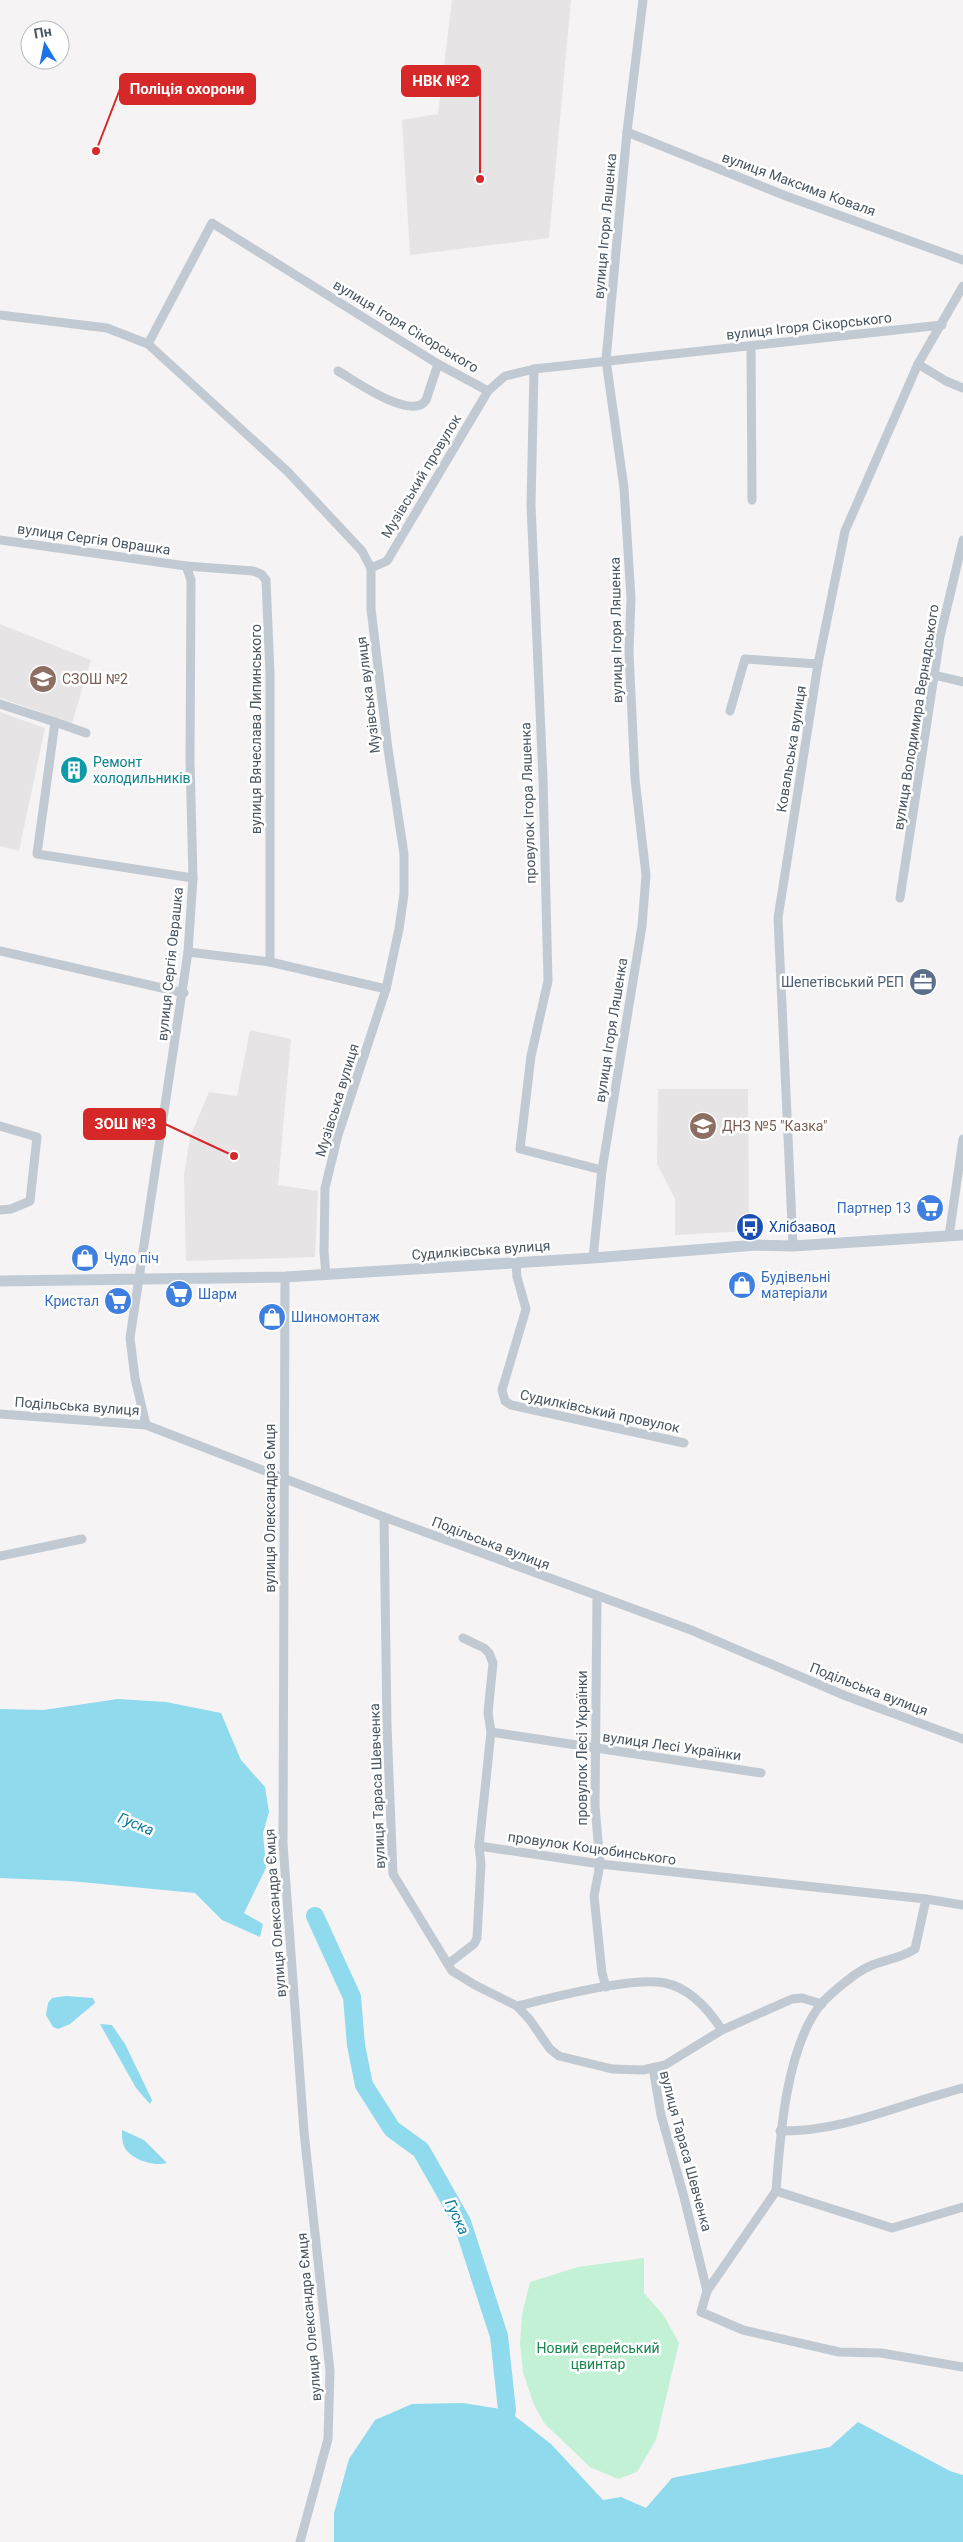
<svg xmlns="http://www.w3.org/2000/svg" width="963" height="2542" font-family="Roboto,sans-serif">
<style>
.education{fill:#e6e4e5}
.green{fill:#c3f1d5}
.water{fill:#90daee}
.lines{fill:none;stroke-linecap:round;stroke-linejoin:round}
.river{stroke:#90daee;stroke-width:18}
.minor{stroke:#c1cad2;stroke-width:9}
.secondary{stroke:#c1cbd6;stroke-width:11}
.labels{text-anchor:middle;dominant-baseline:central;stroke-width:5;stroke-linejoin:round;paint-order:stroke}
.street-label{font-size:14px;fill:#4a5661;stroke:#fff}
.education-label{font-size:14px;fill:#785e54;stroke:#fff;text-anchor:start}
.culture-label{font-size:14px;fill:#0d838f;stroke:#fff;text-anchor:start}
.service-label{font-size:14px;fill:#4e5e75;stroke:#fff;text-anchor:end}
.shop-label{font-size:14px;fill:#366cbe;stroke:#fff;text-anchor:start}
.transit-label{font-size:14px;fill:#164399;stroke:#fff;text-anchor:start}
.park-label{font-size:14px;fill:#17864f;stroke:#fff}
.water-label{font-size:15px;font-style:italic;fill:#0c7c9b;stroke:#fff}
.leader{fill:none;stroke:#d62828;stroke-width:2}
.callout-dot{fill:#d62828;stroke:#fff;stroke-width:2}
.callout{fill:#d62828;stroke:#d62828;stroke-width:2}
.callout-label{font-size:15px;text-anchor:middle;font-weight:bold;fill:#fff}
</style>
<rect width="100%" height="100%" fill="#f5f3f3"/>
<!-- education -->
<g class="education">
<polygon points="452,0 571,0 549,238 410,255 402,120 438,114"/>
<polygon points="0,624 91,660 72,723 0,698"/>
<polygon points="0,712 45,728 19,851 0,846"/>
<polygon points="250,1030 291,1039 278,1185 318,1191 315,1257 186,1261 184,1175 190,1137 209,1092 237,1096"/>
<polygon points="658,1089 748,1089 749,1231 675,1235 675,1199 657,1164"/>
</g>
<!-- green -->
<polygon class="green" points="644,2258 644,2293 664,2316 679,2343 656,2440 637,2472 618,2479 590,2467 545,2424 534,2405 523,2372 520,2343 522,2315 530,2282 578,2267"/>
<!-- water -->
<g class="water">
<polygon points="118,1699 166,1702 221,1713 241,1760 265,1787 269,1812 263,1833 266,1868 244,1913 263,1924 260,1937 222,1920 195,1893 70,1881 0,1878 0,1709 43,1710"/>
<polygon points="66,1996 93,1998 95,2003 70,2024 58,2029 53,2027 46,2015 48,2003 52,1998"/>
<polygon points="100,2024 112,2025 125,2044 152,2100 150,2104 136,2088"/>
<path d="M122 2130 144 2140 167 2163C154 2167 129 2159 124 2146 122 2142 122 2134 122 2130Z"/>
<polygon points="463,2403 507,2410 551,2444 603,2500 621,2497 646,2508 672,2478 830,2447 858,2422 950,2471 963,2475 963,2542 334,2542 334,2513 349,2459 375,2420 412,2404"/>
</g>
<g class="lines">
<!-- river -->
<polyline class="river" points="315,1916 352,1997 356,2045 364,2085 392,2129 421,2150 462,2222 499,2336 507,2410 503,2433"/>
<!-- minor -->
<g class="minor">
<polyline points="627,132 786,196 963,260"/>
<polyline points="0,315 107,328 148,344 288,472 362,551 371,568 371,609 388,749 404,854 404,894 399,929 386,989 338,1135 325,1188 324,1252 326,1275"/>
<polyline points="148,344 212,223 438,364 488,391 505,376 534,369 942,325"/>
<polyline points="751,347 752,500"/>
<polyline points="918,364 946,381 963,388"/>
<polyline points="534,369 531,505 543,779 548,981 531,1056 520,1149 602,1170"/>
<path d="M338 371C354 380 412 422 426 400L438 364"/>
<polyline points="0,540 186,566 191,580 190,761 193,878 188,952 130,1338 135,1378 146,1425"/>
<polyline points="186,566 253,571 261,574 266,580 270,674 270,962"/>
<polyline points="371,568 387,561 488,391"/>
<polyline points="934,675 963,682"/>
<polyline points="0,704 55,722 37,854 193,878"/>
<polyline points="730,711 745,659 818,664"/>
<polyline points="55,722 86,733"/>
<polyline points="900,898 940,637 963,540"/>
<polyline points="0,951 184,993"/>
<polyline points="188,952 270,962 386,989"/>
<polyline points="0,1126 37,1137 30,1201 11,1209 0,1210"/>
<polyline points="949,1236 963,1139"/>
<polyline points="793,1246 778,918 818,664 845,531 918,364 963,286"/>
<polyline points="593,1258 602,1170 642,926 646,875 635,779 629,652 631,598 624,488 606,360 627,132 643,0"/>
<polyline points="516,1263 517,1277 526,1309 502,1390 505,1401 511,1405 684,1443"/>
<polyline points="285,1277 283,1844 304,2132 330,2371 328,2439 300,2542"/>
<polyline points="0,1414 146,1425 384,1517 691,1630 846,1696 963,1739"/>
<polyline points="384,1517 387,1726 393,1874 452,1971 475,1985 517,2006 530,2020 550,2049 559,2056 612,2069 643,2070 665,2065 722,2030 792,1999 802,1998 822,2004"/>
<polyline points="0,1556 82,1539"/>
<polyline points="597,1597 595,1806 600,1864 594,1896 602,1973 606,1987"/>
<polyline points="463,1638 484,1648 489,1653 493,1663 488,1713 491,1732 479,1846 600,1864 926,1899 963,1905"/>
<polyline points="491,1732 761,1773"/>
<polyline points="448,1964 474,1944 477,1938 481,1864 479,1846"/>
<path d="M517 2006C551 1998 633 1976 665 1983 690 1988 709 2010 722 2030"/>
<polyline points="653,2068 661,2115 684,2197 707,2291 701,2312 743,2330 839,2352 881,2353 963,2367"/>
<path d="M780 2131C844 2132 902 2103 963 2088"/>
<path d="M776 2191C780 2136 786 2048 821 2004 829 1995 846 1981 856 1974 874 1960 897 1961 915 1949L926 1899"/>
<polyline points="707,2291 776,2191 892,2228 963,2207"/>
</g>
<!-- secondary -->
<polyline class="secondary" points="0,1281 285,1277 593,1258 757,1245 793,1246 963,1235"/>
</g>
<!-- icons -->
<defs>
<g id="school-disc" transform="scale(1.4375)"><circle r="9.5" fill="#8d6e63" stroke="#fff"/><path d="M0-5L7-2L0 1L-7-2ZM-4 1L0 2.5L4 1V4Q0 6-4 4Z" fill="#fff"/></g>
<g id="building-disc" transform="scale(1.4375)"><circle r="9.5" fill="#0f9aa8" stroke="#fff"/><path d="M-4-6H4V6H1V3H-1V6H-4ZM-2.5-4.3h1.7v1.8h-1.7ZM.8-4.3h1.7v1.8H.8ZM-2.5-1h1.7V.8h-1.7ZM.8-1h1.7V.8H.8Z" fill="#fff"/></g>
<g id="office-disc" transform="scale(1.4375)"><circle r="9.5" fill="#5c6f8a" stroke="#fff"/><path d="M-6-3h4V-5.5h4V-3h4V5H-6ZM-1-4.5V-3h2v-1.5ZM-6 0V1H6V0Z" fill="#fff"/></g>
<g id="supermarket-disc" transform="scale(1.4375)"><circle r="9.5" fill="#3f7fe0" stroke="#fff"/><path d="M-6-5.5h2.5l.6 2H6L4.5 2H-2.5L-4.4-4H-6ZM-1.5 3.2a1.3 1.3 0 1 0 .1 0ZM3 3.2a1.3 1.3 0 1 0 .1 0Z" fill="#fff"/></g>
<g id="bus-disc" transform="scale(1.4375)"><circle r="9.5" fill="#1a4fb4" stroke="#fff"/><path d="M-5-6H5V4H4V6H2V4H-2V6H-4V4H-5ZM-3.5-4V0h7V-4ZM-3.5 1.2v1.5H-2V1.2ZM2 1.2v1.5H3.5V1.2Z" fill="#fff"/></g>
<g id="shop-disc" transform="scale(1.4375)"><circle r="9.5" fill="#3f7fe0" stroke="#fff"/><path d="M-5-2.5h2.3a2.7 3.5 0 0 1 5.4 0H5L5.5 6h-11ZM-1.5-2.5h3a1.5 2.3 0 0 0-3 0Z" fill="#fff"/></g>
</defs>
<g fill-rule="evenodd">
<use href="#school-disc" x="43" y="679"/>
<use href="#building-disc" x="74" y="770"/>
<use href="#office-disc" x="923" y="982"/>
<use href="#school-disc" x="703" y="1126"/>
<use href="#supermarket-disc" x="930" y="1208"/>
<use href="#bus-disc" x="750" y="1227"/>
<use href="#shop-disc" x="85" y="1258"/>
<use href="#shop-disc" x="742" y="1285"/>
<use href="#supermarket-disc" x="179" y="1294"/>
<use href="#supermarket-disc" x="118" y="1301"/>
<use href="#shop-disc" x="272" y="1317"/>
</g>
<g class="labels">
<!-- street labels -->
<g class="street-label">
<text transform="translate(799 184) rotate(20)">вулиця Максима Коваля</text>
<text transform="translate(605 226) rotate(-85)">вулиця Ігоря Ляшенка</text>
<text transform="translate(406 326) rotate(31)">вулиця Ігоря Сікорського</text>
<text transform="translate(809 326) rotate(-6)">вулиця Ігоря Сікорського</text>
<text transform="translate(421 476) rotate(-59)">Музівський провулок</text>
<text transform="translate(94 539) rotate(8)">вулиця Сергія Оврашка</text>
<text transform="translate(616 630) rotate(-91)">вулиця Ігоря Ляшенка</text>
<text transform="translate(368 695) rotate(-97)">Музівська вулиця</text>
<text transform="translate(916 717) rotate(-81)">вулиця Володимира Вернадського</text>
<text transform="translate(256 729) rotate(-90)">вулиця Вячеслава Липинського</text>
<text transform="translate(791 749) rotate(-81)">Ковальська вулиця</text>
<text transform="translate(528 803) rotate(-92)">провулок Ігора Ляшенка</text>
<text transform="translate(170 964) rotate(-84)">вулиця Сергія Оврашка</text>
<text transform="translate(611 1030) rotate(-81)">вулиця Ігоря Ляшенка</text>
<text transform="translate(337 1100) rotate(-73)">Музівська вулиця</text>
<text transform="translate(481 1250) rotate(-4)">Судилківська вулиця</text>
<text transform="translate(77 1406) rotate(4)">Подільська вулиця</text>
<text transform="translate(600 1411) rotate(12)">Судилківський провулок</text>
<text transform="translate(270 1508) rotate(-90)">вулиця Олександра Ємця</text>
<text transform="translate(491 1543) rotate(21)">Подільська вулиця</text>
<text transform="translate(869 1689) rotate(21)">Подільська вулиця</text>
<text transform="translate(672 1746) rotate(8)">вулиця Лесі Українки</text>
<text transform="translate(582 1748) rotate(-90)">провулок Лесі Українки</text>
<text transform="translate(377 1786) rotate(-92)">вулиця Тараса Шевченка</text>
<text transform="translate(592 1848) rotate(8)">провулок Коцюбинського</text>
<text transform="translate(275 1913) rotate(-94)">вулиця Олександра Ємця</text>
<text transform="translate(686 2151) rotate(75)">вулиця Тараса Шевченка</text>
<text transform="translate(309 2317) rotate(-95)">вулиця Олександра Ємця</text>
</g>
<!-- education labels -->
<g class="education-label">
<text x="62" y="679">СЗОШ №2</text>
<text x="722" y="1126">ДНЗ №5 "Казка"</text>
</g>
<!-- culture labels -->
<g class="culture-label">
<text x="93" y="762">Ремонт<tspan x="93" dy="16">холодильників</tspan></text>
</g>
<!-- service labels -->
<g class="service-label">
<text x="904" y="982">Шепетівський РЕП</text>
</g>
<!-- shop labels -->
<g class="shop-label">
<text x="911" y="1208" text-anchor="end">Партнер 13</text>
<text x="104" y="1258">Чудо піч</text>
<text x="761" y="1277">Будівельні<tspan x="761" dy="16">матеріали</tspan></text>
<text x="198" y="1294">Шарм</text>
<text x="99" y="1301" text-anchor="end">Кристал</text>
<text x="291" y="1317">Шиномонтаж</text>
</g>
<!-- transit labels -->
<g class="transit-label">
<text x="769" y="1227">Хлібзавод</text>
</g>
<!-- park labels -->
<g class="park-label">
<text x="598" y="2348">Новий єврейський<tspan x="598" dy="16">цвинтар</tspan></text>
</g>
<!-- water labels -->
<g class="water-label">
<text transform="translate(136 1824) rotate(22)">Гуска</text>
<text transform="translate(457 2217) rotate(65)">Гуска</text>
</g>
</g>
<!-- callouts -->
<path class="leader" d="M480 179L480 81M96 151L120 89M234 1156L165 1124"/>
<g class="callout-dot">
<circle cx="480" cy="179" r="5"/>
<circle cx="96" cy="151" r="5"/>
<circle cx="234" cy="1156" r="5"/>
</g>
<g class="callout">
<rect x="402" y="66" width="78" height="30" rx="5"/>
<rect x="120" y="74" width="135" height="30" rx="5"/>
<rect x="84" y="1109" width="81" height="30" rx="5"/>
</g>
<g class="callout-label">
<text x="441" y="86">НВК №2</text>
<text x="187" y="94">Поліція охорони</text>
<text x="125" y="1129">ЗОШ №3</text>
</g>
<!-- north arrow -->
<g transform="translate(45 45) rotate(350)"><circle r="24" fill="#ffffff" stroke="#b7bbc0"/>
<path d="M0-4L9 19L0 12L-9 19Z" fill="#1a73e8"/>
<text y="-8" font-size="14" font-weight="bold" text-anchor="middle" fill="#4a5661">Пн</text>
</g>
</svg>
